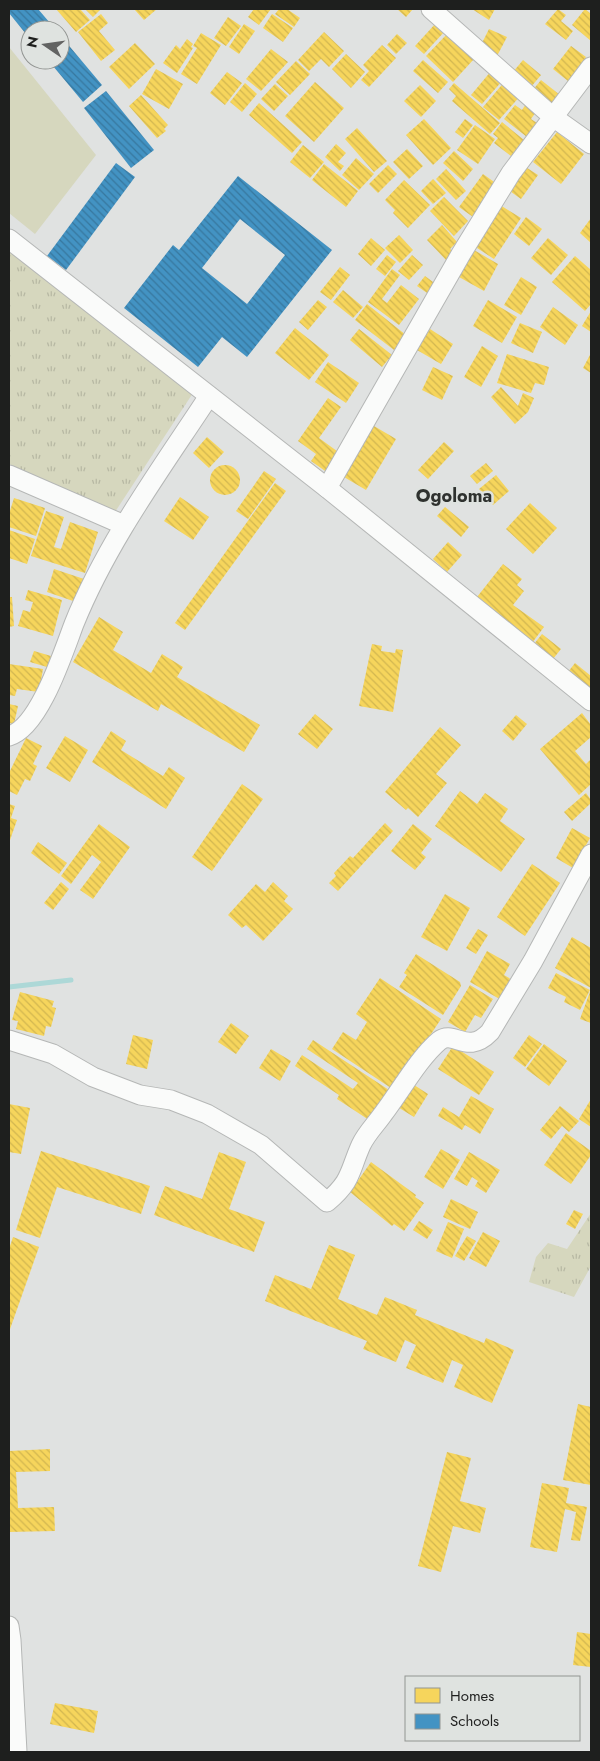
<svg xmlns="http://www.w3.org/2000/svg" width="600" height="1761" font-family="Jost,sans-serif">
<style>
.grass{fill:url(#grass-tufts)}
.pitch{fill:#d6d7be}
.homes{fill:url(#homes-back-hatch)}
.schools{fill:url(#schools-back-hatch);fill-rule:evenodd}
.lines{fill:none;stroke-linecap:round;stroke-linejoin:round}
.stream{stroke:#add8d7;stroke-width:5}
.minor-casing{stroke:#b5b7b6;stroke-width:21}
.minor{stroke:#fafbfa;stroke-width:19}
.labels{text-anchor:middle;dominant-baseline:central;stroke-width:5;stroke-linejoin:round;paint-order:stroke}
.quarter-label{font-size:18px;font-weight:bold;fill:#2f322f;stroke:#dfe3e0}
</style>
<defs>
<pattern id="grass-tufts" width="24" height="20" patternUnits="userSpaceOnUse" patternTransform="scale(1.25)"><rect width="24" height="20" fill="#d6d7be"/><path d="M3 7l-1-3M5 7V3M7 7l1-3M15 17l-1-3M17 17v-4M19 17l1-3" fill="none" stroke="#b7b8a3"/></pattern>
<pattern id="homes-back-hatch" width="6" height="6" patternUnits="userSpaceOnUse" patternTransform="scale(1.25)"><rect width="6" height="6" fill="#f6d55c"/><path d="M-1 5l2 2M0 0l6 6M5-1l2 2" fill="none" stroke="#d2b650"/></pattern>
<pattern id="schools-back-hatch" width="6" height="6" patternUnits="userSpaceOnUse" patternTransform="scale(1.25)"><rect width="6" height="6" fill="#4393c3"/><path d="M-1 5l2 2M0 0l6 6M5-1l2 2" fill="none" stroke="#37779e"/></pattern>
</defs>
<rect width="100%" height="100%" fill="#e0e2e1"/>
<!-- grass -->
<g class="grass">
<polygon points="9,250 193,393 115,512 9,464"/>
<polygon points="591,1213 591,1266 574,1297 529,1282 536,1257 548,1243 567,1249"/>
</g>
<!-- pitch -->
<polygon class="pitch" points="9,47 96,155 35,234 9,213"/>
<!-- homes -->
<g class="homes">
<polygon points="56,9 80,9 90,20 76,32"/>
<polygon points="85,9 101,9 93,17"/>
<polygon points="134,9 157,9 144,20"/>
<polygon points="254,9 271,9 259,25 248,17"/>
<polygon points="279,9 287,9 300,18 294,27 275,14"/>
<polygon points="397,9 413,9 406,17"/>
<polygon points="472,9 495,9 489,20"/>
<polygon points="558,9 566,15 561,21 573,31 566,40 545,24"/>
<polygon points="585,9 591,14 591,41 572,25"/>
<polygon points="101,14 108,23 99,31 115,50 101,61 78,32"/>
<polygon points="272,14 293,28 283,42 263,28"/>
<polygon points="228,17 241,26 226,46 214,38"/>
<polygon points="436,23 445,31 424,54 415,46"/>
<polygon points="244,24 255,31 239,54 229,47"/>
<polygon points="489,29 507,37 497,56 480,47"/>
<polygon points="324,32 344,51 329,67 321,59 309,71 298,60"/>
<polygon points="201,33 221,45 197,84 181,74 197,48 193,46"/>
<polygon points="448,33 474,59 453,82 426,56"/>
<polygon points="397,34 407,43 396,54 387,45"/>
<polygon points="187,39 193,44 191,47 193,48 177,73 163,63 176,45 180,49"/>
<polygon points="135,43 155,64 129,89 109,67"/>
<polygon points="382,45 396,58 369,87 361,80 369,71 363,65"/>
<polygon points="571,46 586,57 568,81 553,69"/>
<polygon points="271,49 288,62 261,91 246,79"/>
<polygon points="346,54 365,72 351,88 332,69"/>
<polygon points="423,60 448,82 438,93 413,71"/>
<polygon points="523,60 541,75 531,87 513,72"/>
<polygon points="296,61 310,74 290,95 276,82"/>
<polygon points="156,69 183,84 169,109 142,94"/>
<polygon points="492,70 503,80 482,104 471,95"/>
<polygon points="227,72 242,83 225,105 210,93"/>
<polygon points="506,80 522,94 499,120 483,107"/>
<polygon points="541,80 560,95 552,106 532,91"/>
<polygon points="315,82 344,108 314,142 285,116"/>
<polygon points="245,83 257,94 242,112 230,102"/>
<polygon points="454,83 500,123 490,134 452,101 456,96 449,89"/>
<polygon points="275,84 288,96 274,111 261,99"/>
<polygon points="420,85 436,101 421,117 404,101"/>
<polygon points="141,95 168,125 164,129 166,131 157,138 129,106"/>
<polygon points="528,101 538,109 531,119 537,123 527,137 504,119 515,105 522,110"/>
<polygon points="259,103 302,142 292,153 249,115"/>
<polygon points="424,119 451,148 433,165 406,135"/>
<polygon points="465,119 473,125 463,138 455,132"/>
<polygon points="502,122 524,140 511,156 494,143 498,138 493,134"/>
<polygon points="475,125 495,139 478,164 457,150"/>
<polygon points="357,128 387,161 374,172 345,139"/>
<polygon points="557,132 584,154 561,184 533,162"/>
<polygon points="336,144 346,153 338,162 344,166 340,171 325,157"/>
<polygon points="303,145 324,162 310,178 290,162"/>
<polygon points="407,149 423,166 409,179 393,162"/>
<polygon points="454,151 473,169 463,181 443,163"/>
<polygon points="356,158 374,174 359,190 342,175"/>
<polygon points="324,164 358,191 346,207 312,180"/>
<polygon points="388,165 397,174 378,193 369,184"/>
<polygon points="524,166 538,175 521,199 507,189"/>
<polygon points="446,169 466,191 456,200 436,179"/>
<polygon points="483,174 497,184 473,217 459,207"/>
<polygon points="433,179 446,193 433,204 421,191"/>
<polygon points="404,180 430,205 408,228 393,213 395,210 385,200"/>
<polygon points="444,197 468,221 454,236 430,211"/>
<polygon points="500,205 521,218 494,259 474,246"/>
<polygon points="526,217 542,229 529,246 514,234"/>
<polygon points="591,218 591,243 580,233"/>
<polygon points="442,225 457,242 450,249 454,252 446,260 427,240"/>
<polygon points="399,235 413,250 400,263 385,248"/>
<polygon points="371,238 385,250 371,266 358,254"/>
<polygon points="548,238 568,255 551,275 531,258"/>
<polygon points="474,250 498,264 484,291 459,277"/>
<polygon points="387,255 396,262 385,276 376,269"/>
<polygon points="412,255 423,265 409,280 398,271"/>
<polygon points="575,256 591,270 591,304 585,311 552,282"/>
<polygon points="340,267 350,275 331,300 320,292"/>
<polygon points="392,269 400,275 382,299 387,303 401,285 419,299 399,325 368,302"/>
<polygon points="425,276 437,285 430,295 417,286"/>
<polygon points="521,277 537,287 521,315 504,305"/>
<polygon points="343,290 363,307 353,318 333,302"/>
<polygon points="318,300 327,307 308,330 299,322"/>
<polygon points="488,300 517,317 502,343 473,326"/>
<polygon points="367,304 406,335 394,350 355,320"/>
<polygon points="553,307 578,325 565,345 540,327"/>
<polygon points="591,311 591,332 582,326"/>
<polygon points="520,323 542,332 533,353 511,343"/>
<polygon points="295,328 329,355 309,380 275,353"/>
<polygon points="359,329 392,355 382,367 350,340"/>
<polygon points="430,329 453,344 441,364 417,350"/>
<polygon points="482,346 498,356 481,387 464,377"/>
<polygon points="591,353 591,373 583,368"/>
<polygon points="507,354 549,367 544,385 535,383 531,393 497,383"/>
<polygon points="328,362 359,383 346,403 315,382"/>
<polygon points="433,367 453,376 442,400 422,390"/>
<polygon points="501,387 518,406 523,393 534,398 528,412 515,424 491,397"/>
<polygon points="328,398 341,407 319,438 341,454 328,473 311,461 316,454 298,441"/>
<polygon points="374,426 396,439 366,490 344,477"/>
<polygon points="207,437 224,452 209,468 193,453"/>
<polygon points="444,442 454,451 428,479 418,470"/>
<polygon points="486,463 493,471 477,484 470,476"/>
<circle cx="225" cy="480" r="15"/>
<polygon points="264,471 276,479 248,519 236,511"/>
<polygon points="496,475 509,491 493,505 479,489"/>
<polygon points="275,483 286,491 185,630 175,623"/>
<polygon points="180,497 209,517 193,540 164,521"/>
<polygon points="14,498 45,508 36,536 9,527 9,514"/>
<polygon points="530,503 557,528 533,554 506,529"/>
<polygon points="445,507 469,527 461,537 437,516"/>
<polygon points="46,511 64,517 54,547 61,549 70,522 98,532 85,573 31,556"/>
<polygon points="9,530 35,539 27,564 9,558"/>
<polygon points="448,542 462,555 447,572 433,559"/>
<polygon points="503,564 522,579 517,585 524,591 513,605 544,627 532,643 477,597"/>
<polygon points="54,569 84,579 76,602 47,592"/>
<polygon points="28,590 62,600 53,636 18,626 23,610 30,612 33,602 25,600"/>
<polygon points="9,597 12,597 14,626 9,627"/>
<polygon points="99,617 123,632 113,650 151,673 162,654 183,667 177,677 260,725 244,752 161,704 158,711 73,662"/>
<polygon points="542,634 561,649 553,659 534,644"/>
<polygon points="372,644 382,646 381,651 395,653 396,649 403,650 393,712 359,706"/>
<polygon points="34,651 51,656 47,667 30,662"/>
<polygon points="575,663 591,676 591,691 568,672"/>
<polygon points="9,664 43,669 39,692 17,689 15,696 9,695"/>
<polygon points="9,704 18,706 14,724 9,723"/>
<polygon points="582,713 591,725 591,737 575,751 586,764 591,759 591,784 579,795 540,749"/>
<polygon points="315,714 333,729 317,749 298,734"/>
<polygon points="516,715 527,724 513,741 502,731"/>
<polygon points="440,727 461,745 436,774 447,783 418,817 408,808 406,810 385,792"/>
<polygon points="111,731 126,741 121,750 163,776 169,767 185,778 166,809 92,762"/>
<polygon points="65,736 88,750 70,782 46,768"/>
<polygon points="26,738 42,746 33,764 37,766 30,781 25,779 17,795 9,791 9,773"/>
<polygon points="242,784 263,799 212,871 192,857"/>
<polygon points="460,791 477,804 485,793 508,809 500,821 525,839 501,872 435,826"/>
<polygon points="586,793 591,800 591,803 572,821 564,812"/>
<polygon points="9,804 15,806 11,818 17,820 9,843"/>
<polygon points="385,823 393,831 338,891 329,883 336,876 334,873 350,856 353,858"/>
<polygon points="99,824 130,847 93,899 80,890 101,862 92,855 71,884 61,876"/>
<polygon points="413,824 432,839 421,853 426,857 415,870 391,851"/>
<polygon points="572,828 590,838 573,868 556,858"/>
<polygon points="38,842 67,863 59,874 31,853"/>
<polygon points="532,864 560,883 525,936 497,917"/>
<polygon points="61,882 69,889 53,910 44,903"/>
<polygon points="273,882 288,896 284,901 293,909 263,941 246,925 242,928 228,915 256,884 265,892"/>
<polygon points="445,894 470,908 447,951 421,937"/>
<polygon points="478,929 488,935 476,954 466,948"/>
<polygon points="572,937 591,948 591,988 555,968"/>
<polygon points="487,951 510,964 504,975 514,981 503,1001 470,982"/>
<polygon points="416,954 460,982 461,986 443,1015 399,987 407,975 404,973"/>
<polygon points="556,973 590,990 580,1010 564,1002 566,997 548,988"/>
<polygon points="380,978 441,1019 394,1090 332,1049 343,1032 356,1040 367,1022 356,1014"/>
<polygon points="470,985 493,999 481,1018 475,1015 465,1032 448,1022"/>
<polygon points="591,989 591,1023 580,1019"/>
<polygon points="20,992 54,1001 52,1007 56,1008 51,1027 46,1026 44,1036 16,1029 18,1021 12,1020"/>
<polygon points="231,1023 249,1036 236,1054 218,1042"/>
<polygon points="133,1035 153,1040 147,1069 126,1064"/>
<polygon points="529,1035 542,1044 525,1067 513,1058"/>
<polygon points="313,1040 392,1092 369,1120 337,1099 339,1095 295,1066 302,1055 353,1089 358,1083 307,1049"/>
<polygon points="544,1044 567,1061 549,1086 526,1069"/>
<polygon points="453,1046 494,1072 479,1095 438,1069"/>
<polygon points="271,1049 291,1061 280,1081 259,1068"/>
<polygon points="411,1083 428,1094 414,1117 396,1106"/>
<polygon points="471,1096 494,1109 480,1134 465,1125 462,1130 438,1116 443,1107 459,1117"/>
<polygon points="591,1099 591,1127 579,1119"/>
<polygon points="9,1104 30,1108 21,1154 9,1152"/>
<polygon points="560,1106 579,1121 569,1132 562,1126 551,1139 540,1130"/>
<polygon points="566,1133 591,1151 591,1155 571,1184 544,1165"/>
<polygon points="441,1149 460,1160 443,1189 424,1177"/>
<polygon points="41,1151 150,1186 141,1214 57,1187 40,1238 16,1230"/>
<polygon points="219,1152 246,1162 229,1209 265,1222 254,1252 154,1215 165,1186 202,1199"/>
<polygon points="469,1152 500,1170 486,1193 475,1186 478,1181 472,1177 467,1186 454,1179"/>
<polygon points="371,1162 416,1195 415,1197 424,1203 404,1231 394,1224 392,1226 350,1192"/>
<polygon points="451,1199 478,1212 470,1229 443,1217"/>
<polygon points="574,1210 583,1214 575,1229 566,1224"/>
<polygon points="419,1221 433,1230 427,1239 413,1230"/>
<polygon points="448,1222 464,1229 452,1258 436,1251"/>
<polygon points="483,1232 500,1241 486,1267 469,1258"/>
<polygon points="467,1236 476,1241 464,1261 455,1256"/>
<polygon points="13,1237 39,1247 9,1332 9,1249"/>
<polygon points="329,1245 355,1255 338,1299 377,1315 385,1297 417,1310 415,1315 484,1343 486,1338 514,1350 492,1403 454,1387 463,1365 452,1360 443,1383 406,1368 416,1345 405,1340 396,1362 363,1349 367,1341 265,1301 275,1275 311,1289"/>
<polygon points="578,1404 591,1407 591,1485 563,1480"/>
<polygon points="50,1449 50,1471 16,1472 18,1508 54,1507 55,1531 9,1532 9,1451"/>
<polygon points="447,1452 471,1458 460,1501 486,1508 480,1533 453,1526 441,1572 418,1566"/>
<polygon points="542,1483 569,1488 566,1503 587,1507 580,1541 571,1540 576,1512 565,1509 557,1552 530,1547"/>
<polygon points="577,1632 591,1634 591,1667 573,1665"/>
<polygon points="55,1703 98,1711 94,1733 50,1724"/>
</g>
<!-- schools -->
<g class="schools">
<polygon points="9,9 38,9 56,30 30,30 30,39 9,13"/>
<polygon points="60,35 102,85 83,102 48,60 60,60"/>
<polygon points="106,91 154,150 131,168 84,108"/>
<polygon points="116,163 135,177 66,270 47,256"/>
<path d="M238 176 332 250 247 357 222 337 198 367 124 308 173 245 179 250ZM240 219 285 255 247 304 202 268Z"/>
</g>
<g class="lines">
<!-- stream -->
<polyline class="stream" points="9,987 71,980"/>
<!-- minor casing -->
<g class="minor-casing">
<g id="minor">
<polyline points="431,9 553,117 591,144"/>
<polyline points="9,239 327,488 591,701"/>
<polyline points="9,475 124,525"/>
<polyline points="327,488 461,254 511,173 591,67"/>
<path d="M9 736C39 728 63 653 74 624 107 542 161 469 209 396"/>
<path d="M9 1040 53 1054 93 1077 140 1095 171 1100 207 1114 261 1145 327 1202C352 1181 349 1172 361 1145 366 1134 376 1124 383 1114 400 1092 418 1059 439 1041 454 1029 467 1056 490 1032L533 961 591 854"/>
<polyline points="9,1626 11,1640 17,1752"/>
</g>
</g>
<!-- minor -->
<use href="#minor" class="minor"/>
</g>
<g class="labels">
<!-- quarter labels -->
<g class="quarter-label">
<text x="454" y="496">Ogoloma</text>
</g>
</g>
<!-- border -->
<rect width="600" height="1761" fill="none" stroke="#1e1f1e" stroke-width="20"/>
<!-- legend -->
<rect x="405" y="1676" width="175" height="65" fill="#dfe3e0" stroke="#929592"/>
<rect x="415" y="1688" width="25" height="15" fill="#f6d55c" stroke="#929592"/>
<text x="450" y="1701" font-size="15" fill="#1e1f1e">Homes</text>
<rect x="415" y="1714" width="25" height="15" fill="#4393c3" stroke="#929592"/>
<text x="450" y="1726" font-size="15" fill="#1e1f1e">Schools</text>
<!-- north arrow -->
<g transform="translate(45 45) rotate(283)"><circle r="24" fill="#dfe3e0" stroke="#929592"/>
<path d="M0-4L9 19L0 12L-9 19Z" fill="#626362"/>
<text y="-8" font-size="14" font-weight="bold" text-anchor="middle" fill="#1e1f1e">N</text>
</g>
</svg>
